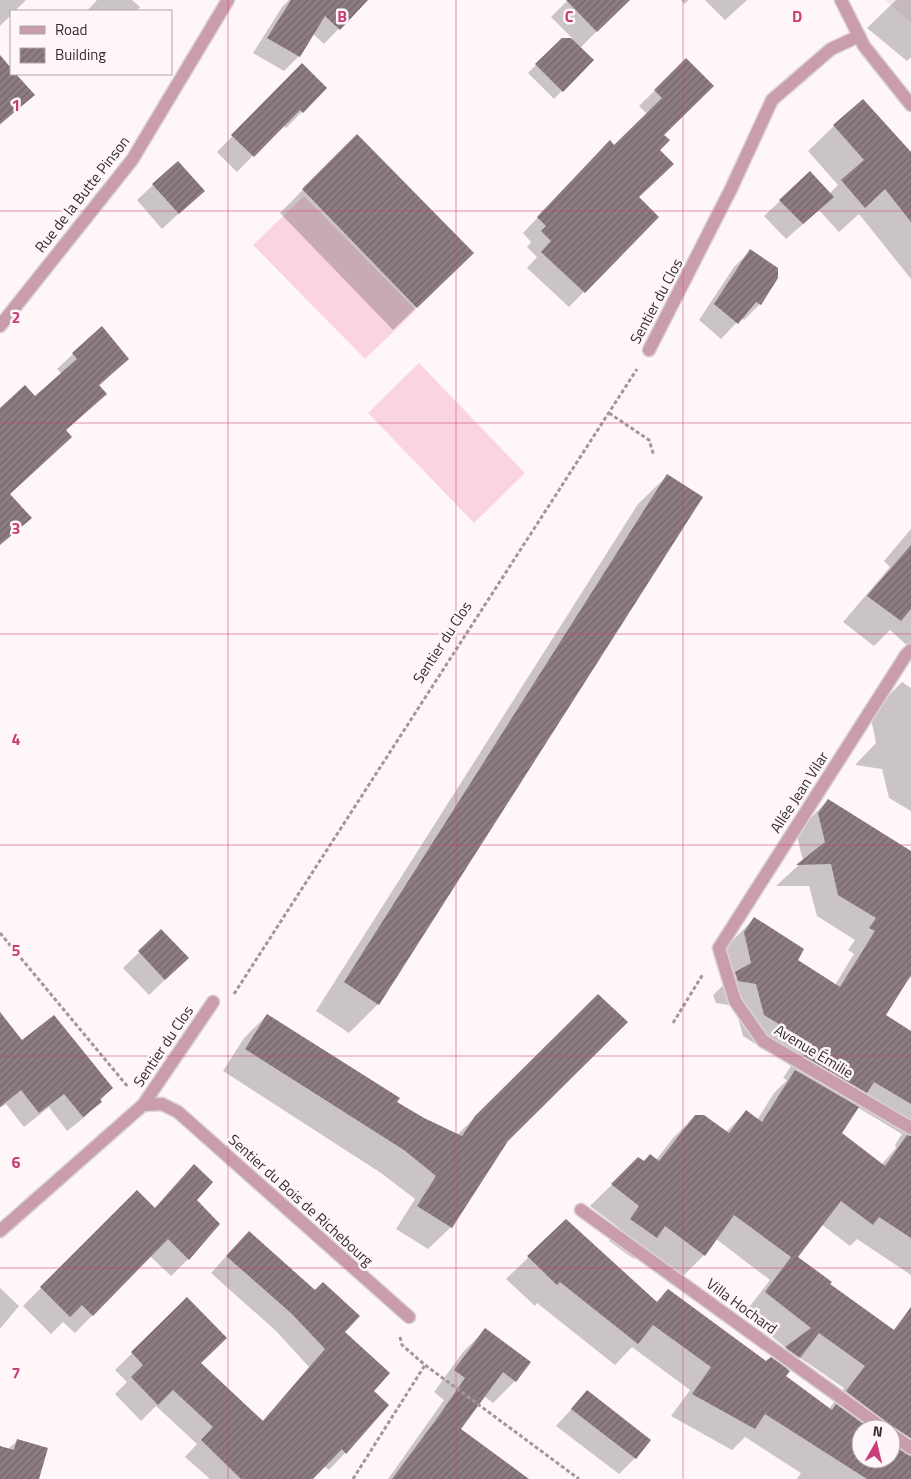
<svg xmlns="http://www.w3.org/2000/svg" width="911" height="1479" font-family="'Titillium Web',sans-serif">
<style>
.built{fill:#f8e8ec}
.grass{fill:#fad5e0}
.shadow{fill:#0003;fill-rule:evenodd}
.building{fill:url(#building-hatch)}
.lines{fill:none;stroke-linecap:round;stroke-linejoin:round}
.minor-casing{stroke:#dad2d4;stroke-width:15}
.path{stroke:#a0989a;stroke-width:3;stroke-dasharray:4 2.5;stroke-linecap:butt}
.minor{stroke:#c99daa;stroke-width:12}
.grid{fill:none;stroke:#c83e78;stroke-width:1;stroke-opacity:0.55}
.labels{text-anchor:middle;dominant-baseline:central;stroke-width:5;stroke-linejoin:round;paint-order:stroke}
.street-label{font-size:15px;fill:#352e30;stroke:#fef6f8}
.grid-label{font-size:16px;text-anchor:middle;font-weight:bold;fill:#c83e78;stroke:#fef6f8;stroke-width:5;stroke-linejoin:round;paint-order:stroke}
</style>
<defs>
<pattern id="building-hatch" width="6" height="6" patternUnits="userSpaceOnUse" patternTransform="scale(1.25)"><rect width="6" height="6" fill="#8d7c81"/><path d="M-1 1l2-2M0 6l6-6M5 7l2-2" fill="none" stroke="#74666a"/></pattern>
</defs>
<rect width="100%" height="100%" fill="#fef6f8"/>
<!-- built -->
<polygon class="built" points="885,0 911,0 911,22 889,4"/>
<!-- grass -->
<g class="grass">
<polygon points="304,196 416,310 365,359 253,245"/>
<polygon points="419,363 525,473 474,523 368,413"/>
</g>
<!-- shadow -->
<g class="shadow">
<polygon points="0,0 26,0 15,11 11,11 11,15 0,26"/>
<polygon points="97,0 132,0 140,7 136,11 87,11"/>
<polygon points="289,0 366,0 324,44 313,34 299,56 284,71 253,53 282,7"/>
<polygon points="568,0 624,0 626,2 580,48 592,60 554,99 528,73 562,39 573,39 551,17"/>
<polygon points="681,0 689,0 684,4"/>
<polygon points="705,0 747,0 725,20"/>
<polygon points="896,0 911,0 911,57 907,61 867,28"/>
<polygon points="686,60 658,150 638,198 657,217 569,307 527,268 537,257 527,247 531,242 523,233 595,157 614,147 647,114 639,106"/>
<polygon points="302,65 325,88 286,128 283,125 237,172 217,152"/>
<polygon points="10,69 11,74 14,74 33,95 0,125 0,77"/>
<polygon points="834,126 911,159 911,279 859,214 839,232 819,210 786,239 764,216 780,201 829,194 838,185 808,151"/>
<polygon points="357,135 449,276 393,330 280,213"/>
<polygon points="153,185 203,191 162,229 137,200"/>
<polygon points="750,251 760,304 744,320 741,318 721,339 699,320 734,267"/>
<polygon points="73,354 128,359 99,386 105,394 65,431 71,437 0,503 0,410 35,398 62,374 57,369"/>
<polygon points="667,476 701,497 378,1004 349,1033 316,1011 638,504"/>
<polygon points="911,529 911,649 890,630 874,646 843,622 890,567 884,561"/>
<polygon points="902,682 911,688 911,811 889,798 882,769 855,765 876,743 871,718 880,704"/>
<path d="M828 800 911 852V977L904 985 884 1016 911 1032V1275L857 1239 850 1246 821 1224 796 1258 828 1285 911 1344V1479H797L801 1473 745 1437 732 1450 671 1416 690 1390 632 1347 615 1365 537 1303 535 1306 506 1279 566 1221 656 1303 669 1290 766 1362 773 1361 786 1348 744 1314 770 1280 716 1239 704 1255 682 1277 645 1249 634 1259 609 1241 619 1228 590 1206 638 1159 643 1162 656 1160 673 1138 695 1116 726 1132 746 1112 757 1120 774 1093 787 1080 783 1078 791 1066 743 1036 735 1006 716 1003 713 995 729 980 723 955 732 941 754 919 796 960 835 985 854 954 848 950 855 940 817 916 809 886H776L803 861 797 836 807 822ZM857 1107 902 1134 895 1145 896 1148 881 1165 840 1134ZM799 1357 844 1388 829 1409 785 1376 786 1370ZM861 1429H891V1459H861Z"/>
<polygon points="161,931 171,974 149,995 123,968"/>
<polygon points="598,996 507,1141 451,1227 428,1249 396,1229 415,1199 381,1173 223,1071 244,1038 267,1015 396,1103 423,1119 457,1135"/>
<polygon points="0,1039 22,1042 112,1088 86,1116 67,1131 49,1107 24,1127 6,1104 0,1108"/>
<polygon points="194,1166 195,1200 188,1259 171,1276 150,1256 75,1333 63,1322 51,1334 23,1306 137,1192 154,1209"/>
<polygon points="232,1250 343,1332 372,1391 345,1453 329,1470 324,1466 311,1479 210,1479 185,1457 197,1444 156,1406 141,1421 115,1394 127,1382 115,1370 187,1299 199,1363 262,1422 309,1367 276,1331 211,1273"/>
<polygon points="0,1288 19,1306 0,1329"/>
<polygon points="485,1330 515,1381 493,1403 484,1396 459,1429 527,1479 388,1479 444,1400 434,1392 463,1352"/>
<polygon points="587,1392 650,1440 635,1458 619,1474 556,1426"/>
<polygon points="17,1441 37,1479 0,1479 0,1447 8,1449"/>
</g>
<!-- building -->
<g class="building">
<polygon points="291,0 368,0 340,30 325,16 300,57 267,38"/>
<polygon points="566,0 630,0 597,32"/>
<polygon points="562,38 571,38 594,60 563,92 535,64"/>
<polygon points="0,55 11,68 11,74 16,74 35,95 0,124"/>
<polygon points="686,58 714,86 664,135 670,140 660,150 674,164 639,197 659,217 585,293 541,252 551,241 541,231 546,226 537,217 610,140 614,145 662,98 654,90"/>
<polygon points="302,63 327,88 303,113 300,110 254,157 231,135"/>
<polygon points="863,99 911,152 911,222 885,189 865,208 841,180 864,160 833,125"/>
<polygon points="357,134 474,253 417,308 302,189"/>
<polygon points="178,161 205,191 179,214 152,184"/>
<polygon points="810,171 834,197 803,224 779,200"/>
<polygon points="750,249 778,268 778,278 761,305 756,302 738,324 714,304"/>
<polygon points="102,326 129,359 99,385 107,394 66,430 72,437 10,494 32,518 0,545 0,408 25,385 35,396 77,359 72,353"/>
<polygon points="667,474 703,497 379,1005 344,982"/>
<polygon points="911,545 911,609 901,621 867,596"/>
<polygon points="828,799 911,851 911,975 886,1015 911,1031 911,1104 874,1082 867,1093 804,1056 812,1044 764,1015 756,984 738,981 735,972 751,963 744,932 754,917 804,949 798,960 840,987 875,931 869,928 876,918 838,895 831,864 796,865 825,842 818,813"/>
<polygon points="161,929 189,958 165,980 138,951"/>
<polygon points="598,994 628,1022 508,1141 452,1228 417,1206 436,1176 404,1150 245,1049 267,1014 400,1098 397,1102 424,1118 462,1136 475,1116"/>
<polygon points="0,1012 22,1040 54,1015 113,1088 100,1099 102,1102 83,1117 64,1094 39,1113 21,1090 0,1107"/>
<polygon points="795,1070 859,1107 842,1133 885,1166 907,1135 911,1136 911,1238 879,1217 873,1225 841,1201 798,1257 832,1282 830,1284 894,1330 911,1307 911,1438 891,1426 846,1391 865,1366 819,1333 800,1358 785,1347 811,1328 765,1292 791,1257 734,1215 705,1256 665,1226 657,1238 630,1219 639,1206 611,1184 638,1157 644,1161 650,1154 659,1161 695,1115 704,1115 729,1133 746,1110 762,1122"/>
<polygon points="194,1164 213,1182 197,1200 220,1224 189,1260 168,1239 93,1316 82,1305 70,1317 40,1287 137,1190 155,1208"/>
<polygon points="566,1219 657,1302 668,1289 766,1361 771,1357 790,1371 786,1376 832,1410 836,1404 870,1429 861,1429 861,1459 891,1459 891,1444 911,1456 911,1479 867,1479 765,1414 755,1429 692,1394 711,1367 653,1325 638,1344 560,1282 557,1285 527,1256"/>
<polygon points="249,1231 315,1290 323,1282 360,1316 345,1332 390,1373 374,1391 389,1405 346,1454 342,1449 313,1479 241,1479 201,1440 213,1427 173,1390 158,1405 131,1377 143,1365 131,1352 187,1297 227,1338 201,1363 263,1421 325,1349 292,1314 226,1256"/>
<polygon points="485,1328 531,1362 516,1382 503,1372 461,1429 529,1479 392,1479 438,1417 465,1378 454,1370"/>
<polygon points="587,1390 651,1440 636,1459 571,1409"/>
<polygon points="17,1439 48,1448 39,1479 0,1479 0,1446 14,1450"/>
</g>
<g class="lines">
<!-- minor casing -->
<g class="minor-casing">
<g id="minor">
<polyline points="841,0 864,46 911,105"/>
<polyline points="0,326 132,160 228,0"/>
<polyline points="649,350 731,189 772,100 831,49 859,36"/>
<polyline points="911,650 906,655 719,948 735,1001 763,1041 911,1128"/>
<polyline points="143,1105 162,1104 178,1112 409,1317"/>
<polyline points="581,1210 884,1429"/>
<polyline points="0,1231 143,1105 213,1002"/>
<polyline points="891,1434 911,1448"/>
</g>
</g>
<!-- path -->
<g class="path">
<polyline points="609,413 649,440 654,456"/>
<polyline points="0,933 128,1087"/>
<polyline points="234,994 637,369"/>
<polyline points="673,1023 703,974"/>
<polyline points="400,1337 402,1345 425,1365 579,1479"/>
<polyline points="353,1479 425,1365"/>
</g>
<!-- minor -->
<use href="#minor" class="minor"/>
</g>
<!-- grid -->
<path class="grid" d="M228 0V1479M456 0V1479M683 0V1479M0 211H911M0 423H911M0 634H911M0 845H911M0 1056H911M0 1268H911"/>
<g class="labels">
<!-- street labels -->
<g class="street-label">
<text transform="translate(82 194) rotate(-52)">Rue de la Butte Pinson</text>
<text transform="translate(656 301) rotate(-62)">Sentier du Clos</text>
<text transform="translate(442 642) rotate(-57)">Sentier du Clos</text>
<text transform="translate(799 792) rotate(-57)">Allée Jean Vilar</text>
<text transform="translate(163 1046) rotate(-56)">Sentier du Clos</text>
<text transform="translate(814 1051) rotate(31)">Avenue Émilie</text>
<text transform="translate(301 1200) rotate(42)">Sentier du Bois de Richebourg</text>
<text transform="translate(742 1306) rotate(36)">Villa Hochard</text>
</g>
</g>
<g class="grid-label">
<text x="342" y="22">B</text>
<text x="569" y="22">C</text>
<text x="797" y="22">D</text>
<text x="16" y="111">1</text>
<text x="16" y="323">2</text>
<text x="16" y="534">3</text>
<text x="16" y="745">4</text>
<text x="16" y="956">5</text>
<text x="16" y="1168">6</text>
<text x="16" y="1379">7</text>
</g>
<!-- legend -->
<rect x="10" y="10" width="162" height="65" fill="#fef6f8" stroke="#aea6a8"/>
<rect x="20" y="26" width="25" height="8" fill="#c99daa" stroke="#aea6a8"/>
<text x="55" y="35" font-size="15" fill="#352e30">Road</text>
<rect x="20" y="48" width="25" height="15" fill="url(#building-hatch)" stroke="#aea6a8"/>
<text x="55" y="60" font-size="15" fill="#352e30">Building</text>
<!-- north arrow -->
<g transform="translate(876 1444) rotate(8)"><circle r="24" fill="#fef6f8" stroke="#aea6a8"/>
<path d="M0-4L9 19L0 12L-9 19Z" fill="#c83e78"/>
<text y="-8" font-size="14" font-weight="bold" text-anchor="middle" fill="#352e30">N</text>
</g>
</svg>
